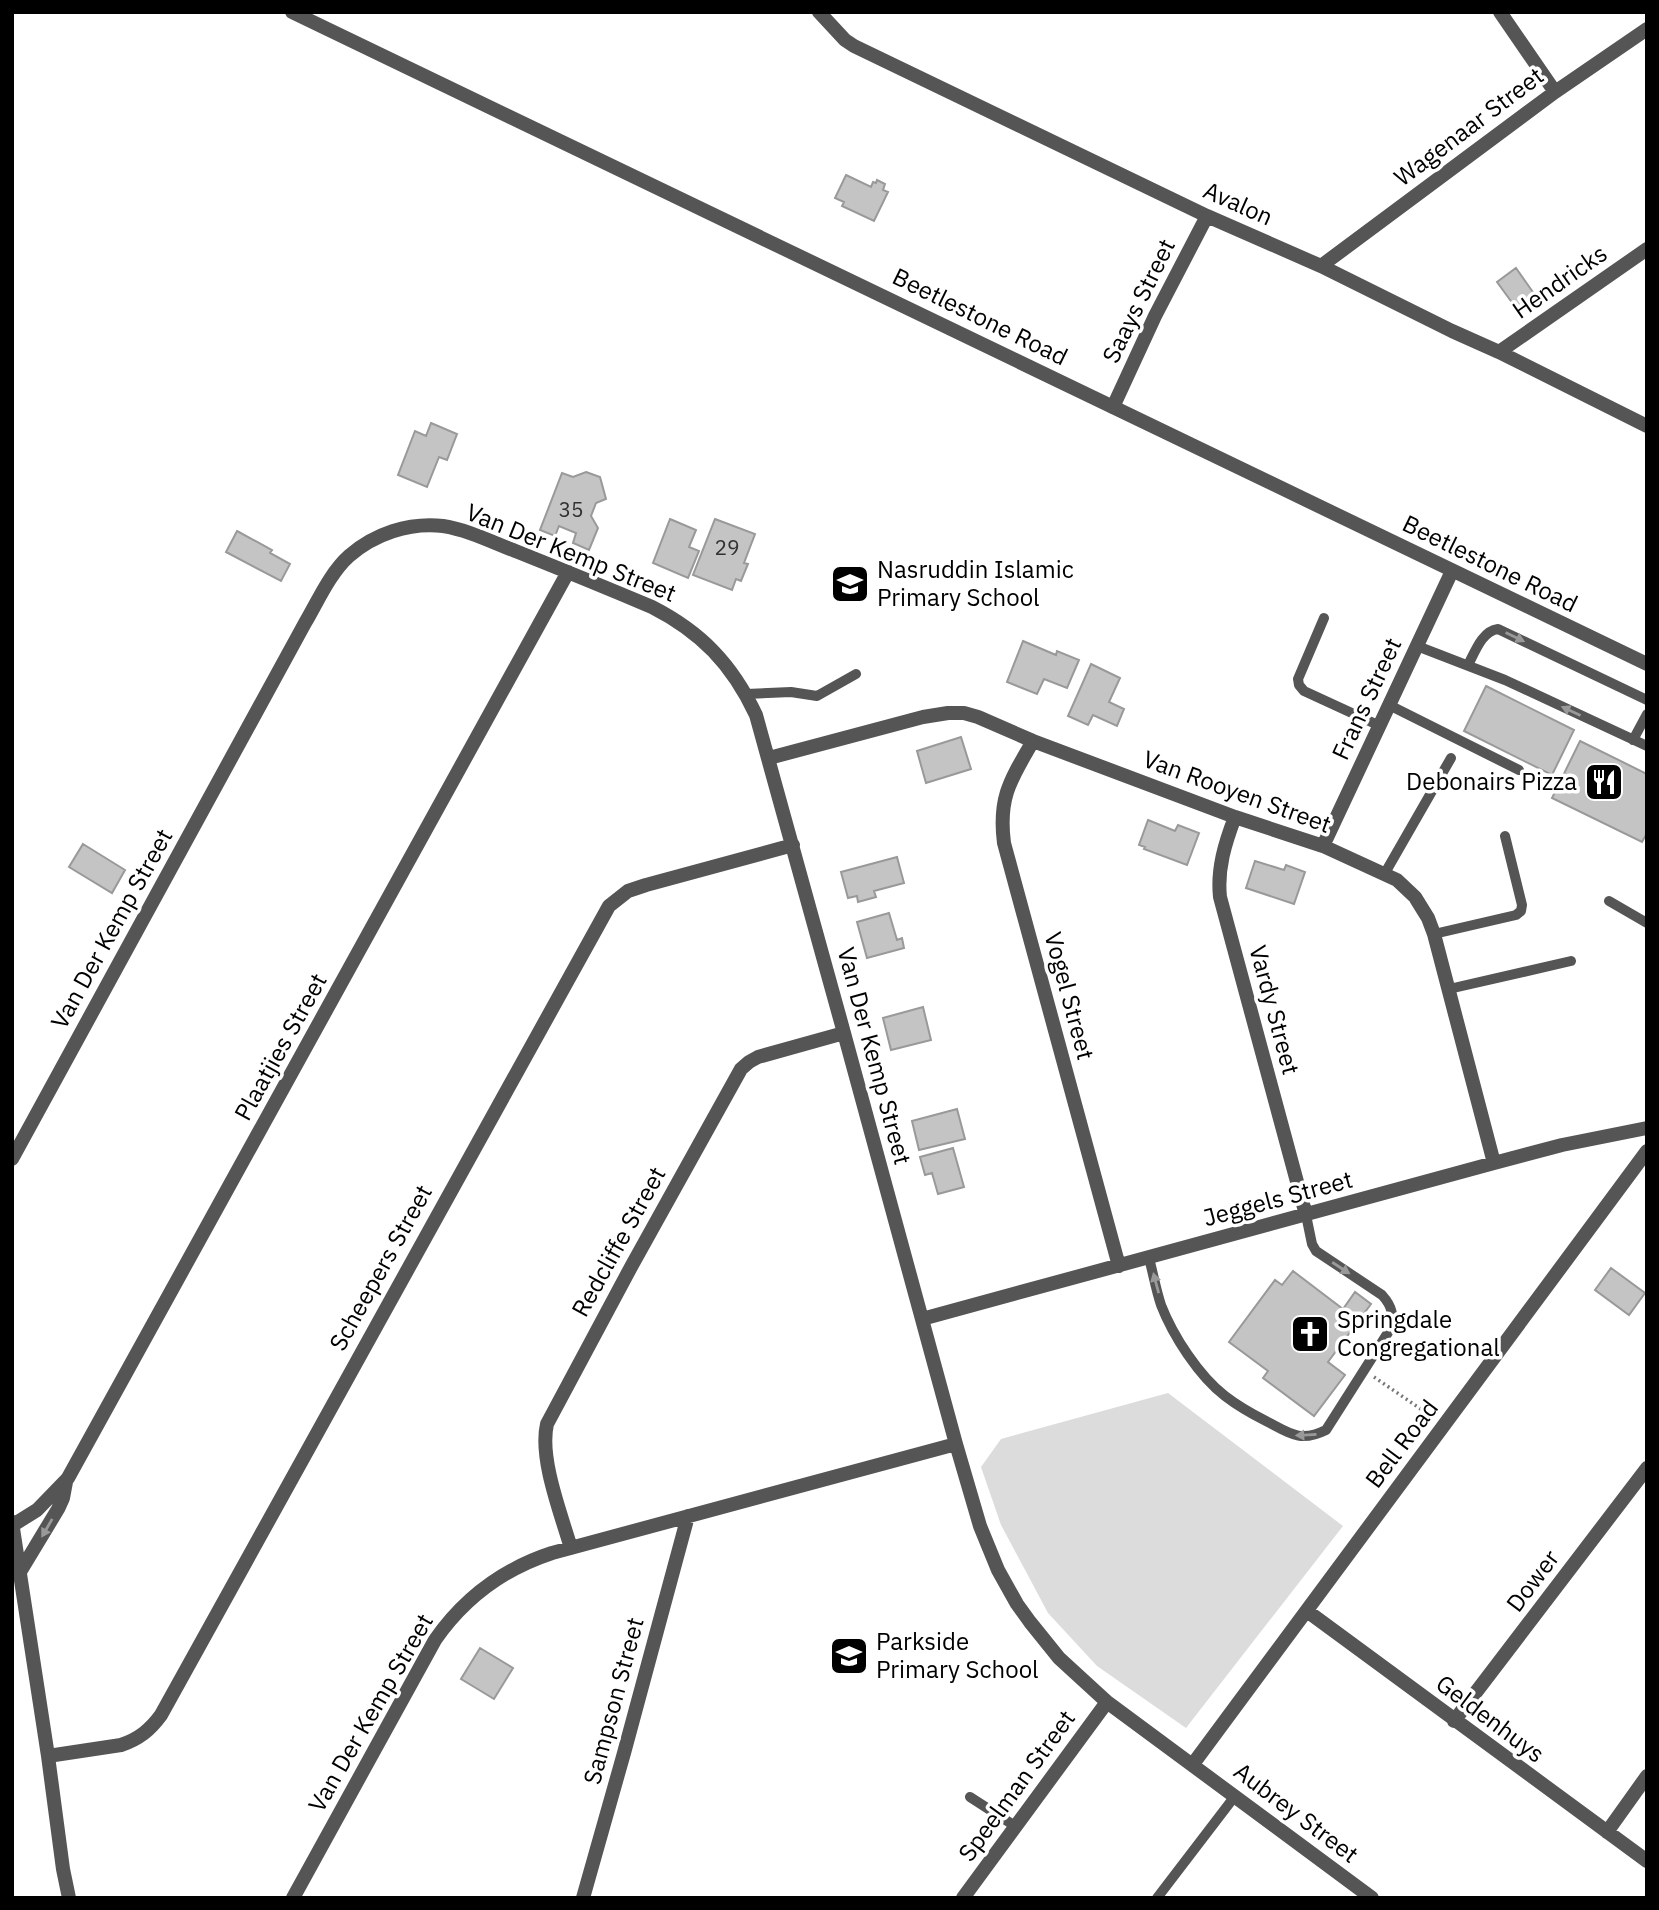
<svg xmlns="http://www.w3.org/2000/svg" width="1659" height="1910" viewBox="0 0 1659 1910" font-family="'IBM Plex Sans',sans-serif">
<style>
.green{fill:#dcdcdc}
.building{fill:#c4c4c4;stroke:#999;stroke-width:2}
.lines{fill:none;stroke-linecap:round;stroke-linejoin:round}
.path{stroke:#777;stroke-width:3.5;stroke-dasharray:2 3.5;stroke-linecap:butt}
.service{stroke:#555;stroke-width:10}
.minor{stroke:#555;stroke-width:14}
.tertiary{stroke:#555;stroke-width:14}
.oneway{fill:#999}
.labels{text-anchor:middle;stroke-width:7;stroke-linejoin:round;paint-order:stroke}
.number-label{font-size:21px;fill:#313131}
.street-label{font-size:24px;fill:#000;stroke:#fff}
.poi-label{font-size:24px;fill:#000;stroke:#fff;text-anchor:start}
</style>
<rect width="100%" height="100%" fill="#fff"/>
<path class="green" d="M1168,1393L1343,1526L1186,1728L1097,1666L1048,1613L1001,1525L981,1467L1001,1439Z"/>
<path class="building" d="M846,175L871,187L873,182L876,183L877,180L885,184L883,190L888,192L874,221L842,206L844,202L835,198Z
M1516,268L1535,295L1530,299L1533,304L1526,309L1522,304L1516,308L1497,282Z
M431,423L457,434L447,460L439,457L427,487L398,475L415,431L426,436Z
M586,472L600,477L606,499L596,503L591,516L598,528L589,550L573,543L576,533L559,526L555,536L540,530L562,473L573,477Z
M670,519L696,530L689,547L699,551L688,578L653,563Z
M715,519L755,534L744,563L748,564L741,581L736,579L732,590L693,575Z
M237,531L272,550L270,553L290,564L281,581L226,552Z
M1023,641L1056,655L1057,651L1079,660L1067,688L1044,679L1037,694L1007,682Z
M1091,664L1120,678L1109,702L1124,709L1117,726L1093,715L1088,725L1068,716Z
M1486,686L1574,730L1552,775L1464,731Z
M961,737L971,769L926,783L917,751Z
M1580,741L1647,774V833L1642,842L1552,798Z
M1148,820L1175,831L1178,825L1199,833L1187,865L1144,849L1145,847L1139,845Z
M83,844L125,870L112,893L69,867Z
M897,857L904,883L874,891L876,897L858,902L857,896L848,898L841,872Z
M1255,861L1284,870L1286,865L1305,872L1294,904L1246,888Z
M889,913L897,940L902,938L904,948L867,958L857,922Z
M923,1007L931,1040L891,1050L883,1018Z
M957,1109L965,1139L919,1150L912,1121Z
M953,1148L964,1187L938,1194L932,1173L925,1175L920,1157Z
M1611,1268L1645,1293L1629,1315L1595,1290Z
M1293,1271L1343,1309L1355,1292L1371,1304L1328,1362L1345,1375L1314,1416L1263,1378L1268,1371L1229,1342L1275,1280L1282,1285Z
M480,1648L513,1668L494,1699L461,1679Z"/>
<g class="lines">
<path class="path" d="M1374,1377L1431,1416"/>
<path class="service" d="M1324,618L1298,679L1299,685L1304,691L1380,726
M1417,646L1505,680L1647,746
M1468,665C1475,652 1482,631 1498,629L1647,700
M746,694L791,692L817,696L856,674
M1389,705L1519,770
M1633,740L1647,714
M1385,873L1451,758
M1609,901L1647,923
M1434,934L1516,915L1521,911L1522,905L1505,836
M1449,989L1571,961
M1149,1258C1153,1273 1156,1290 1161,1305C1173,1336 1199,1376 1225,1396C1238,1406 1252,1414 1266,1421C1289,1433 1300,1443 1326,1430L1389,1331C1395,1316 1392,1306 1382,1295L1316,1251L1312,1244L1306,1215
M970,1797L1015,1826
M1157,1898L1235,1796"/>
<path class="minor" d="M819,12L845,40L854,46L1207,216L1321,266L1452,331L1499,352L1647,426
M1500,12L1555,92
M1321,266L1555,92L1647,29
M1499,352L1647,249
M1113,407L1155,316L1207,216
M1033,741C1011,779 998,797 1004,843L1119,1266
M769,758L923,717L948,713H964L978,717L1033,741L1235,817L1323,846L1397,880L1415,897L1428,918L1434,934L1494,1163
M1235,817C1225,843 1217,869 1220,897L1306,1215
M1323,846L1452,571
M12,1159L305,623C318,601 330,573 349,556C374,534 409,522 443,526C469,530 494,543 518,552C563,570 607,588 652,607C701,632 732,664 756,715L844,1033L956,1444L980,1526L998,1570L1017,1604L1030,1622L1059,1658L1107,1702L1372,1898
M922,1319L1494,1163L1562,1145L1647,1128
M12,1522L48,1756L63,1869L69,1898
M13,1525L37,1510L68,1478L568,572
M571,1548C561,1514 539,1458 547,1424L631,1267L741,1069L749,1062L758,1057L844,1033
M20,1572L58,1509L63,1498L66,1482
M1307,1611L1647,1861
M1454,1721L1647,1468
M48,1756L121,1745C139,1739 150,1730 161,1715L609,906L628,891L646,885L793,845
M1193,1764L1647,1151
M1607,1832L1647,1776
M293,1898L435,1640C465,1597 503,1569 552,1553L956,1444
M583,1898L624,1753L688,1516
M963,1898L1107,1702"/>
<path class="tertiary" d="M292,12L1647,664"/>
</g>
<defs><path id="oneway-solid" d="M-6-.8H1V-3.2L6.5 0L1 3.2V.8H-6Z" transform="scale(1.75)"/></defs>
<g class="oneway">
<use href="#oneway-solid" transform="translate(1515 637) rotate(26)"/>
<use href="#oneway-solid" transform="translate(1571 711) rotate(-155)"/>
<use href="#oneway-solid" transform="translate(1341 1268) rotate(33)"/>
<use href="#oneway-solid" transform="translate(1156 1283) rotate(-105)"/>
<use href="#oneway-solid" transform="translate(1306 1435) rotate(177)"/>
<use href="#oneway-solid" transform="translate(47 1528) rotate(120)"/>
</g>
<defs>
<symbol id="school-square" viewBox="-11 -11 22 22"><rect x="-9" y="-9" width="18" height="18" rx="4" fill="#000" stroke="#fff"/><path d="M0-5L7-2L0 1L-7-2ZM-4 1L0 2.5L4 1V4Q0 6-4 4Z" fill="#fff"/></symbol>
<symbol id="restaurant-square" viewBox="-11 -11 22 22"><rect x="-9" y="-9" width="18" height="18" rx="4" fill="#000" stroke="#fff"/><path d="M-5-6h1v4h1v-4h1v4h1v-4h1v5L-1.5 .5V6h-2V.5L-5-1ZM5-6V6H3V1.5H1.5Q1.5-4 5-6Z" fill="#fff"/></symbol>
<symbol id="church-square" viewBox="-11 -11 22 22"><rect x="-9" y="-9" width="18" height="18" rx="4" fill="#000" stroke="#fff"/><path d="M-1.2-6h2.4v3.5h3.3v2.4h-3.3V6h-2.4V-.1h-3.3v-2.4h3.3Z" fill="#fff"/></symbol>
</defs>
<g fill-rule="evenodd">
<use href="#school-square" x="828" y="562" width="44" height="44"/>
<use href="#restaurant-square" x="1582" y="760" width="44" height="44"/>
<use href="#church-square" x="1288" y="1312" width="44" height="44"/>
<use href="#school-square" x="827" y="1634" width="44" height="44"/>
</g>
<g class="labels">
<g class="number-label">
<text x="571" y="517">35</text>
<text x="727" y="555">29</text>
</g>
<g class="street-label">
<text transform="translate(1469 127) rotate(-37)" y="8">Wagenaar Street</text>
<text transform="translate(1238 204) rotate(24)" y="8">Avalon</text>
<text transform="translate(1560 282) rotate(-35)" y="8">Hendricks</text>
<text transform="translate(1139 301) rotate(-64)" y="8">Saays Street</text>
<text transform="translate(980 317) rotate(26)" y="8">Beetlestone Road</text>
<text transform="translate(571 553) rotate(22)" y="8">Van Der Kemp Street</text>
<text transform="translate(1490 564) rotate(26)" y="8">Beetlestone Road</text>
<text transform="translate(1367 699) rotate(-65)" y="8">Frans Street</text>
<text transform="translate(1237 792) rotate(20)" y="8">Van Rooyen Street</text>
<text transform="translate(112 929) rotate(-61)" y="8">Van Der Kemp Street</text>
<text transform="translate(1069 996) rotate(75)" y="8">Vogel Street</text>
<text transform="translate(1274 1010) rotate(75)" y="8">Vardy Street</text>
<text transform="translate(281 1047) rotate(-61)" y="8">Plaatjies Street</text>
<text transform="translate(874 1056) rotate(75)" y="8">Van Der Kemp Street</text>
<text transform="translate(1278 1199) rotate(-15)" y="8">Jeggels Street</text>
<text transform="translate(619 1242) rotate(-61)" y="8">Redcliffe Street</text>
<text transform="translate(381 1268) rotate(-61)" y="8">Scheepers Street</text>
<text transform="translate(1402 1444) rotate(-53)" y="8">Bell Road</text>
<text transform="translate(1533 1581) rotate(-53)" y="8">Dower</text>
<text transform="translate(614 1701) rotate(-75)" y="8">Sampson Street</text>
<text transform="translate(371 1713) rotate(-60)" y="8">Van Der Kemp Street</text>
<text transform="translate(1490 1719) rotate(37)" y="8">Geldenhuys</text>
<text transform="translate(1017 1786) rotate(-54)" y="8">Speelman Street</text>
<text transform="translate(1296 1813) rotate(37)" y="8">Aubrey Street</text>
</g>
<g class="poi-label">
<text x="877" y="578">Nasruddin Islamic<tspan x="877" dy="28">Primary School</tspan></text>
<text x="1577" y="790" text-anchor="end">Debonairs Pizza</text>
<text x="1337" y="1328">Springdale<tspan x="1337" dy="28">Congregational</tspan></text>
<text x="876" y="1650">Parkside<tspan x="876" dy="28">Primary School</tspan></text>
</g>
</g>
<rect width="1659" height="1910" fill="none" stroke="#000000" stroke-width="28"/>
</svg>
